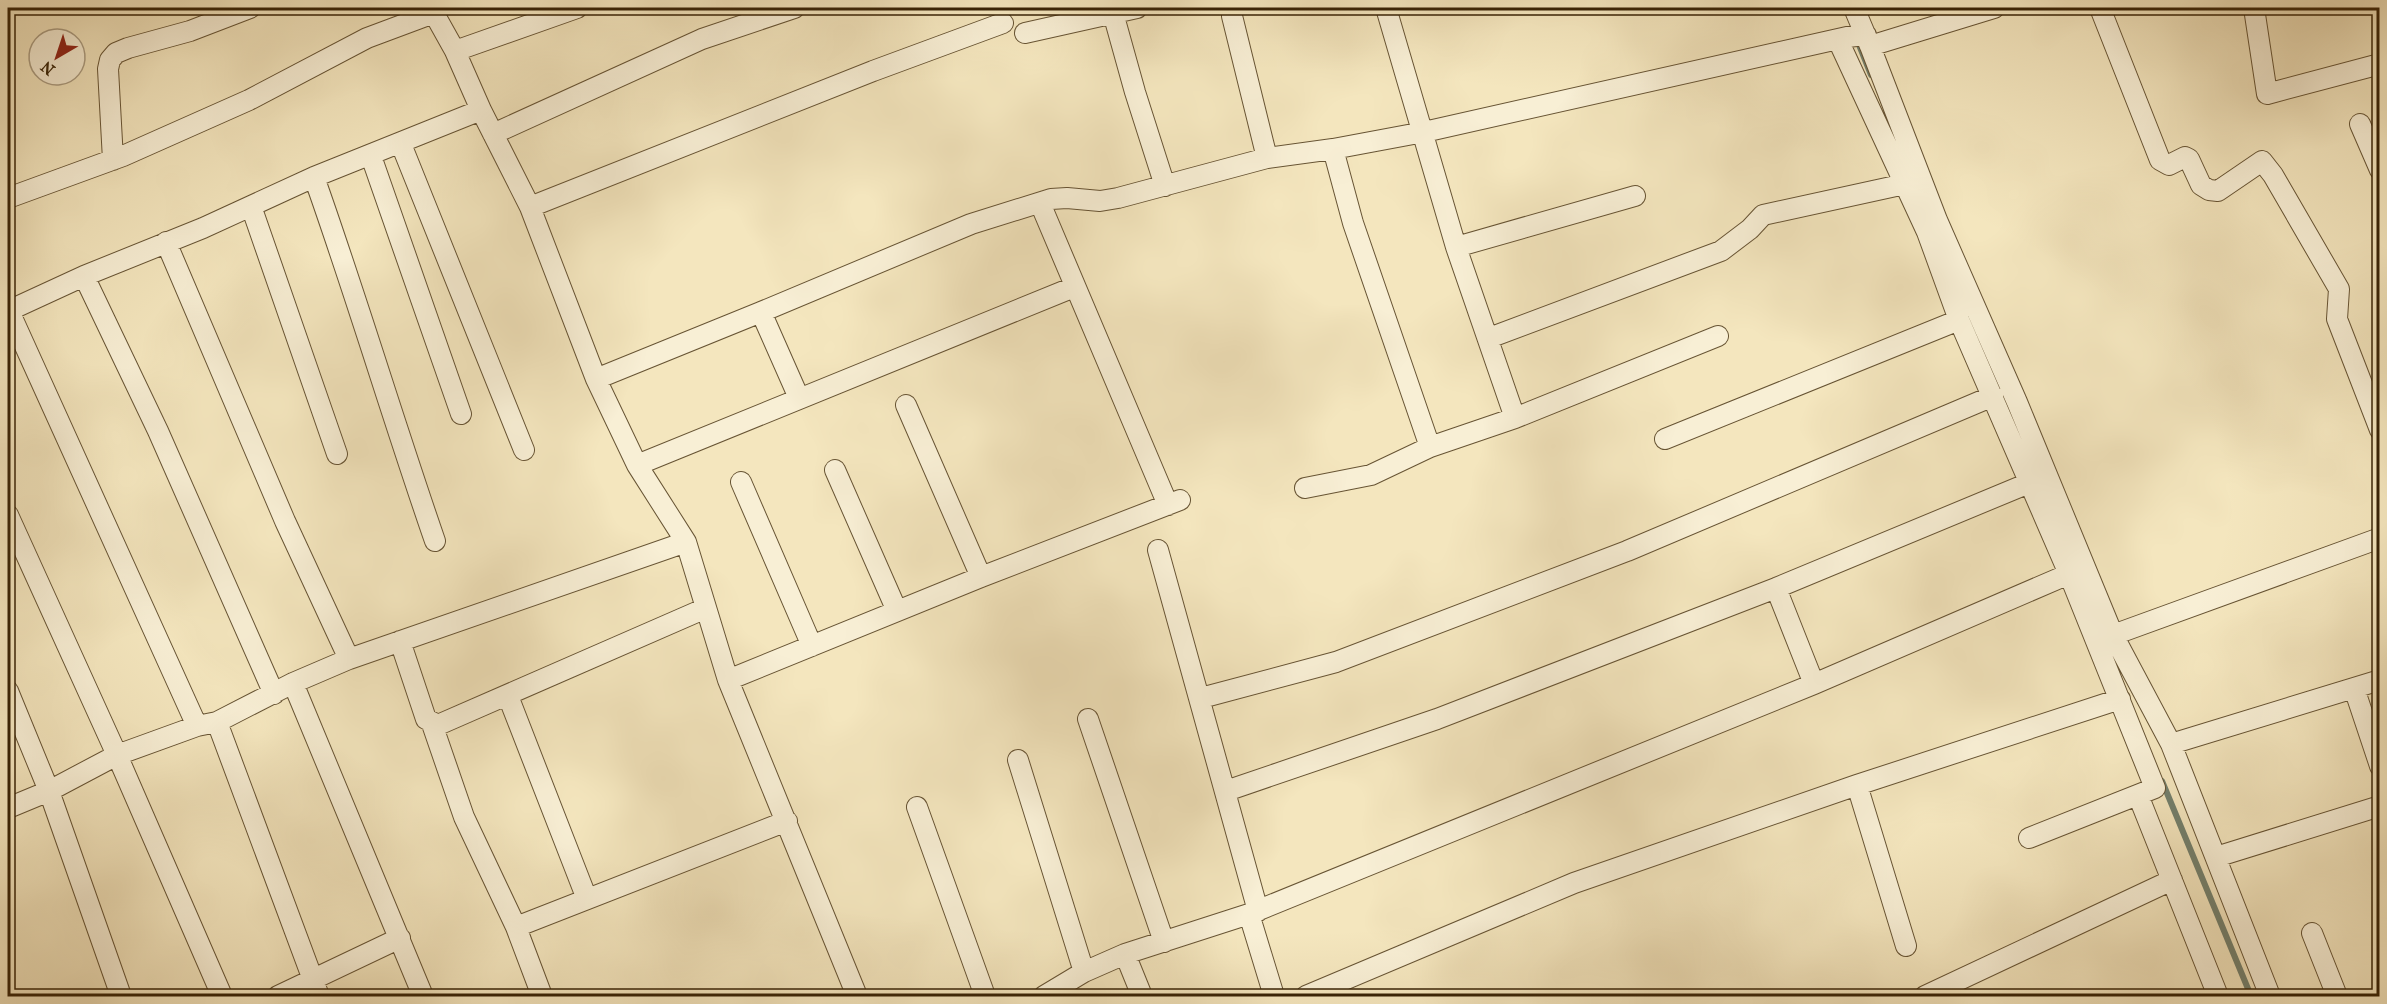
<svg xmlns="http://www.w3.org/2000/svg" width="2387" height="1004" viewBox="0 0 2387 1004" font-family="'IM FELL French Canon',serif">
<style>
.lines{fill:none;stroke-linecap:round;stroke-linejoin:round}
.stream{stroke:#74816e;stroke-width:6}
.minor-casing{stroke:#675434;stroke-width:22}
.minor{stroke:#f8efd5;stroke-width:20}
</style>
<rect width="100%" height="100%" fill="#f4e6be"/>
<filter id="stains"><feTurbulence type="fractalNoise" baseFrequency=".00333" numOctaves="4"/><feColorMatrix values="0 0 0 0 .2 0 0 0 0 .09 0 0 0 0 .02 0 0 0 .5 -.17"/></filter>
<radialGradient id="worn" r=".72"><stop offset=".6" stop-color="#630" stop-opacity="0"/><stop offset="1" stop-color="#630" stop-opacity=".3"/></radialGradient>
<g class="lines">
<path class="stream" d="M1857,40L1871,75
M1995,376L2023,444
M2162,781L2251,996"/>
<defs>
<path id="minor" d="M431,8L455,51L481,110L530,207L596,379L637,465L686,542L728,680
M1233,8L1232,16L1267,158
M1386,8L1456,247L1515,418L1718,336
M1854,8L1870,46L1994,8
M2100,8L2160,160L2169,165L2185,157L2189,159L2201,185L2209,190L2218,191L2262,161L2273,175L2339,289L2337,319L2380,430
M2254,8L2267,94L2380,64
M1113,13L1135,92L1165,186
M1025,33L1137,8
M1838,40L1927,232L1959,320L2069,574L2155,788L2029,838
M1870,46L1937,220L2017,402L2113,635L2171,744L2270,996
M455,51L577,8
M2360,124L2380,170
M493,134L702,39L794,8
M401,144L524,450
M1333,149L1353,223L1430,447L1515,418
M371,156L461,414
M113,160L108,69L110,60L116,53L128,48L190,31L250,8
M314,177C357,298 393,420 435,541
M8,198L123,156L249,100L367,38L434,13
M1040,203L1168,505
M251,206L337,454
M530,207L873,71L1003,23
M166,242L285,521L349,659
M1456,247L1635,196
M84,276L203,228L314,177L481,110
M8,311L84,276L158,431L274,694
M9,311L197,726
M761,312L971,224L1051,199L1067,198L1100,201L1118,198L1267,158L1333,149L1424,132L1847,37L1866,35
M1489,338L1721,251L1750,229L1763,215L1905,184
M596,379L761,312L799,398
M906,405L981,577
M1665,439L1959,320
M637,465L1074,287
M835,470L897,611
M741,482L812,646
M1305,488L1371,475L1430,447
M8,515L117,755L222,996
M1158,550L1258,911
M1776,588L1814,684
M2113,635L2380,538
M400,641L426,719L438,725L706,608
M293,683L423,996
M2354,688L2380,766
M8,691L49,791L121,996
M508,696L587,899
M1201,698L1336,662L1627,551L1993,396
M1088,719L1164,942
M217,722L319,996
M432,724L464,817L516,927L542,996
M2171,744L2380,680
M1018,760L1084,972
M1857,785L1906,946
M1226,791L1437,719L1776,588L2029,483
M2138,795L2218,996
M917,807L985,996
M8,808L49,791L117,755L197,726L217,722L293,683L349,659L686,542
M2216,857L2380,806
M1249,914L1274,996
M516,927L787,821
M2312,933L2337,996
M1125,954L1142,996
M278,996L400,938
M857,996L728,680L981,577L1180,500
M1044,996L1084,972L1125,954L1249,914L1814,684L2069,574
M1306,996L1574,883L1857,785L2120,699
M1925,996L2172,880"/>
</defs>
<use href="#minor" class="minor-casing"/>
<use href="#minor" class="minor"/>
</g>
<rect width="2387" height="1004" fill="none" stroke="#f4e6be" stroke-width="30"/>
<rect x="9" y="9" width="2369" height="986" fill="none" stroke="#382306" stroke-width="3"/>
<rect x="15" y="15" width="2357" height="974" fill="none" stroke="#382306" stroke-width="1.5"/>
<g transform="translate(57 57) rotate(219)"><circle r="28" fill="#f8efd5" stroke="#ab9d82" stroke-width="1.5"/>
<path d="M0-4.5L10 22L0 15L-10 22Z" fill="#8f2418"/>
<text y="-9" font-size="16" font-weight="bold" text-anchor="middle" fill="#382306">N</text>
</g>
<rect width="100%" height="100%" filter="url(#stains)"/>
<rect width="100%" height="100%" fill="url(#worn)"/>
</svg>
